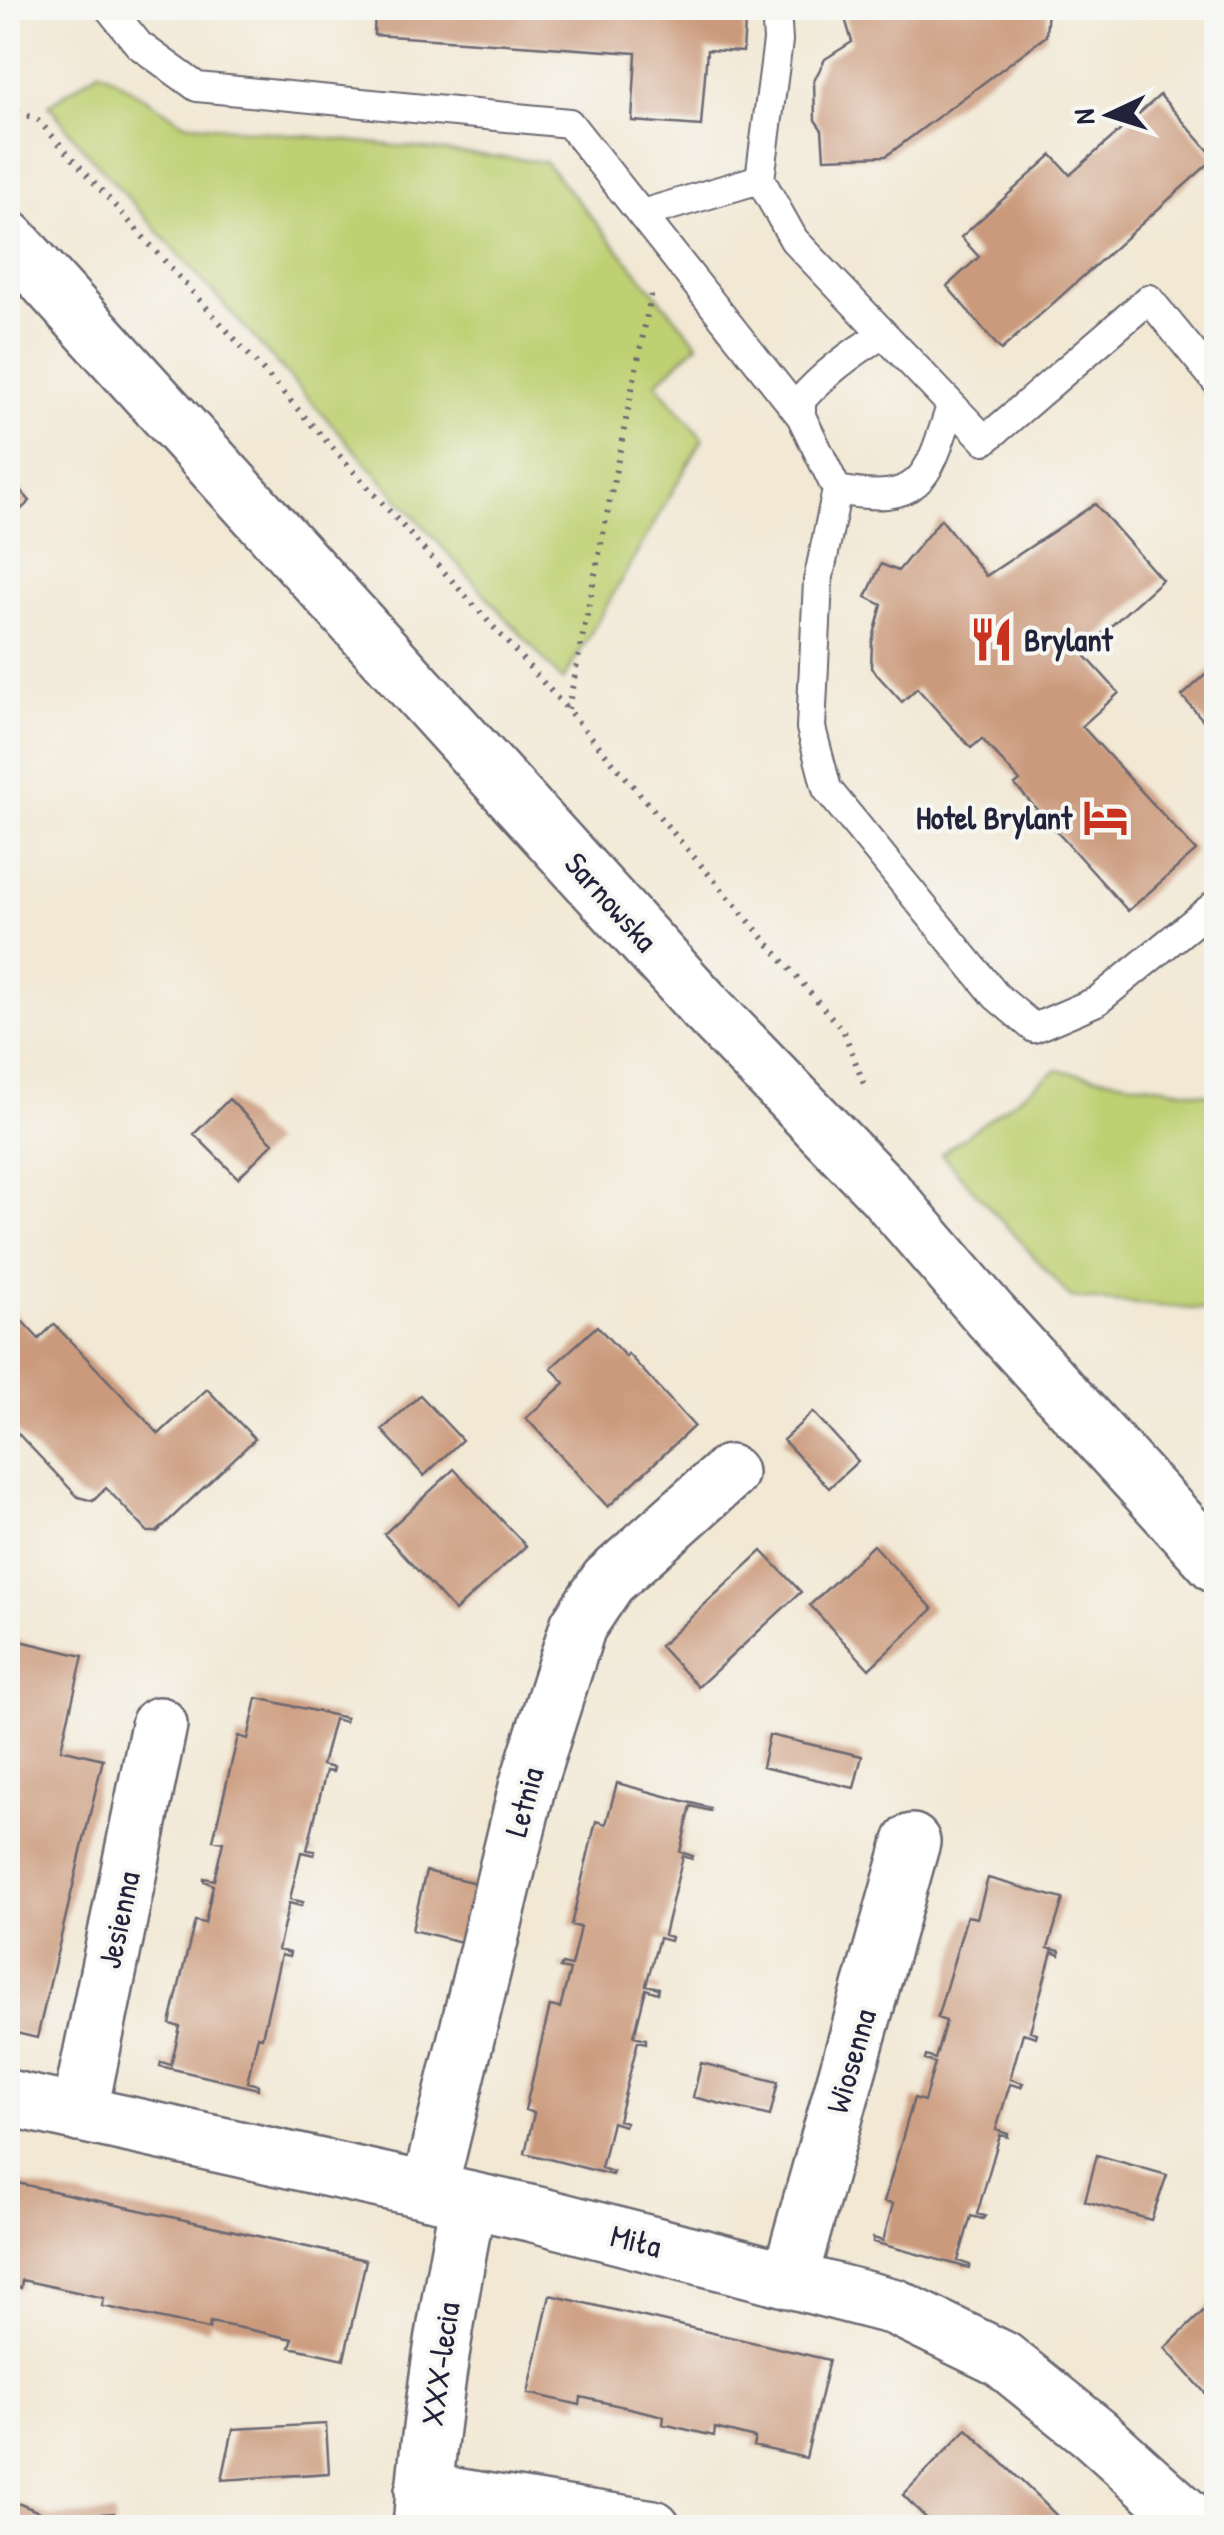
<svg xmlns="http://www.w3.org/2000/svg" width="1224" height="2535" viewBox="0 0 1224 2535" font-family="'Patrick Hand',sans-serif">
<style>
.green{fill:#bfd073;stroke:#707957;stroke-width:2.5}
.building{fill:#cb9a7b}
.lines{fill:none;stroke-linecap:round;stroke-linejoin:round}
.service-casing{stroke:#6b6771;stroke-width:32}
.minor-casing{stroke:#6b6771;stroke-width:60}
.tertiary-casing{stroke:#6b6771;stroke-width:60}
.path{stroke:#6b6771;stroke-width:6;stroke-dasharray:2.5 8;stroke-linecap:butt}
.service{stroke:#fff;stroke-width:28}
.minor{stroke:#fff;stroke-width:55}
.tertiary{stroke:#fff;stroke-width:55}
.labels{text-anchor:middle;stroke-width:8;stroke-linejoin:round;paint-order:stroke}
.poi-label{font-size:32px;font-weight:bold;fill:#22223b;stroke:#f6f6f2;text-anchor:start}
.street-label{font-size:32px;fill:#22223b;stroke:#f6f6f2}
</style>
<rect width="100%" height="100%" fill="#f6f6f2"/>
<filter id="ink" filterUnits="userSpaceOnUse"><feTurbulence type="fractalNoise" baseFrequency=".01" numOctaves="2"/><feDisplacementMap in="SourceGraphic" scale="20" xChannelSelector="R" yChannelSelector="G"/><feConvolveMatrix kernelMatrix="1 2 1 2 8 2 1 2 1" color-interpolation-filters="sRGB"/></filter>
<filter id="wash" filterUnits="userSpaceOnUse"><feTurbulence type="fractalNoise" baseFrequency=".0048" numOctaves="4" result="noise"/><feDisplacementMap in="SourceGraphic" scale="40" xChannelSelector="R" yChannelSelector="G"/><feGaussianBlur stdDeviation="2.25" result="paint"/><feColorMatrix in="noise" values="0 0 0 0 0 0 0 0 0 0 0 0 0 0 0 0 0 1.4 0 .05"/><feComposite in="paint" operator="in"/></filter>
<g filter="url(#wash)">
<rect width="100%" height="100%" fill="#f2e8d4"/>
<path class="green" d="M100,70L185,123L545,162L698,344L656,383L703,439L563,681L81,146L49,105Z
M1056,1070L1216,1095V1311L1071,1298L941,1154Z"/>
<g id="blocks">
<path class="building" d="M375,8H746L743,52L707,50L701,126L632,121L636,53L374,35Z
M842,8H1048L1046,36L886,156L824,158L822,130L815,120L814,81L825,59L852,42Z
M1160,95L1215,158L1001,350L947,286L979,257L961,237L1052,155L1070,175Z
M8,477L30,501L8,522Z
M1095,504L1162,580L1082,652L1119,693L1082,726L1196,851L1128,911L1015,785L1020,781L982,739L971,748L917,688L902,702L871,668L872,642L882,605L866,597L881,564L898,571L941,519L986,576Z
M1216,665V722L1210,728L1182,696Z
M229,1099L273,1143L238,1178L194,1134Z
M8,1306L39,1339L54,1324L159,1434L207,1389L255,1439L157,1532H148L106,1488L93,1501L78,1497L8,1423Z
M597,1326L626,1357L628,1354L694,1426L608,1507L526,1418L565,1383L551,1368Z
M420,1395L462,1440L424,1476L382,1430Z
M813,1412L858,1461L829,1488L783,1440Z
M454,1469L526,1546L455,1611L384,1534Z
M873,1545L933,1609L869,1669L810,1605Z
M762,1551L801,1592L698,1687L660,1646Z
M8,1638L83,1656L61,1749L103,1759L37,2038L8,2031V1769L14,1738L8,1736Z
M257,1698L346,1718L345,1722L334,1719L322,1765L334,1768L333,1772L326,1771L307,1850L315,1851L314,1855L301,1852L290,1899L303,1902L301,1906L289,1903L278,1950L290,1953L289,1957L281,1955L262,2037L258,2036L247,2082L258,2085V2089L160,2066L161,2062L171,2065L180,2027L170,2024L182,1973L195,1921L205,1923L213,1885L204,1881V1878L214,1880L223,1842L213,1840L238,1736L248,1739Z
M769,1735L862,1756L854,1788L762,1767Z
M617,1783L710,1808V1811L691,1806L680,1852L693,1856L692,1859L683,1856L664,1935L671,1937L670,1941L659,1938L646,1985L659,1988L658,1993L646,1989L634,2036L646,2039V2043L638,2041L618,2120L626,2122L624,2126L612,2122L601,2168L613,2172L612,2175L525,2153L534,2113L525,2110L550,2006L560,2008L570,1970L560,1968L562,1964L571,1966L580,1927L571,1925L596,1821L606,1824Z
M426,1871L480,1884L466,1943L412,1930Z
M988,1878L1063,1899L1048,1948L1060,1951V1955L1052,1952L1030,2031L1037,2033L1036,2037L1023,2033L1010,2079L1023,2083L1021,2087L1010,2084L996,2130L1008,2134V2137L1000,2135L977,2214L985,2216L983,2219L971,2216L958,2261L970,2265L969,2268L873,2242V2238L883,2241L893,2204L884,2202L914,2098L924,2101L935,2063L925,2060L926,2056L935,2059L946,2021L937,2018L967,1916L977,1918Z
M701,2063L778,2082L770,2116L693,2097Z
M1097,2155L1167,2175L1151,2220L1085,2201Z
M8,2181L366,2260L344,2359L290,2347L293,2339L251,2330L210,2322L209,2329L102,2306L104,2298L22,2280L21,2288L8,2285Z
M550,2295L829,2360L806,2458L753,2446L755,2438L715,2428L714,2436L663,2424L664,2416L581,2397L580,2405L528,2393Z
M1216,2299V2405L1165,2348Z
M326,2424L329,2473L222,2480L233,2429Z
M967,2429L1037,2496L1069,2528H936L903,2495Z
M8,2499L51,2517L114,2513L115,2528H8Z"/>
</g>
</g>
<g filter="url(#ink)">
<use href="#blocks" fill-opacity="0" stroke="#6b6771" stroke-width="2.5"/>
<g class="lines">
<defs>
<path id="service" d="M109,8L139,45L197,87L569,123L801,416L837,490L818,581L811,728L827,789L996,996L1034,1028L1097,1001L1216,904
M776,8L778,41L760,179L794,240L985,440L1149,299L1216,381
M642,214L760,179
M801,416V400C825,373 851,353 882,335
M837,490C922,506 928,479 951,406"/>
<path id="minor" d="M8,2098L534,2214L895,2307L1002,2359L1095,2434L1199,2528
M79,2114L159,1725
M429,2191L528,1783L578,1626L608,1581L729,1473
M789,2280L912,1842
M423,2491L653,2528
M421,2528C429,2418 447,2309 468,2201"/>
<path id="tertiary" d="M8,238L707,1009L885,1193L990,1315L1216,1564"/>
</defs>
<use href="#service" class="service-casing"/>
<use href="#minor" class="minor-casing"/>
<use href="#tertiary" class="tertiary-casing"/>
<path class="path" d="M8,108L38,120L568,710L844,1032L865,1087
M568,709L651,295"/>
<use href="#service" class="service"/>
<use href="#minor" class="minor"/>
<use href="#tertiary" class="tertiary"/>
</g>
</g>
<defs>
<symbol id="restaurant-bare" viewBox="-9 -9 18 18"><path d="M-5-6h1v4h1v-4h1v4h1v-4h1v5L-1.5 .5V6h-2V.5L-5-1ZM5-6V6H3V1.5H1.5Q1.5-4 5-6Z" fill="#c8321e" stroke="#f6f6f2" stroke-width="2.5" paint-order="stroke"/></symbol>
<symbol id="hotel-bare" viewBox="-9 -9 18 18"><path d="M-6-4.5h1.5V1H6V5H4.5V3h-9V5H-6ZM-4 0a1.8 1.8 0 1 1 3.6 0ZM.5 0V-2.5h3Q6-2.5 6 0Z" fill="#c8321e" stroke="#f6f6f2" stroke-width="2.5" paint-order="stroke"/></symbol>
</defs>
<g fill-rule="evenodd">
<use href="#restaurant-bare" x="960" y="608" width="63" height="63"/>
<use href="#hotel-bare" x="1074" y="786" width="63" height="63"/>
</g>
<g class="labels">
<g class="poi-label">
<text x="1024" y="651">Brylant</text>
<text x="1072" y="829" text-anchor="end">Hotel Brylant</text>
</g>
<g class="street-label">
<text transform="translate(611 902) rotate(48)" y="11">Sarnowska</text>
<text transform="translate(524 1802) rotate(-75)" y="11">Letnia</text>
<text transform="translate(119 1920) rotate(-78)" y="11">Jesienna</text>
<text transform="translate(851 2061) rotate(-74)" y="11">Wiosenna</text>
<text transform="translate(636 2241) rotate(14)" y="11">Miła</text>
<text transform="translate(440 2364) rotate(-82)" y="11">XXX-lecia</text>
</g>
</g>
<rect width="1224" height="2535" fill="none" stroke="#f6f6f2" stroke-width="40"/>
<g transform="translate(1109 115) rotate(266)" stroke="#f6f6f2" stroke-width="8" paint-order="stroke">
<path d="M0-8L18 38L0 25L-18 38Z" fill="#22223b"/>
<text y="-15" font-size="28" font-weight="bold" text-anchor="middle" fill="#22223b">N</text>
</g>
</svg>
